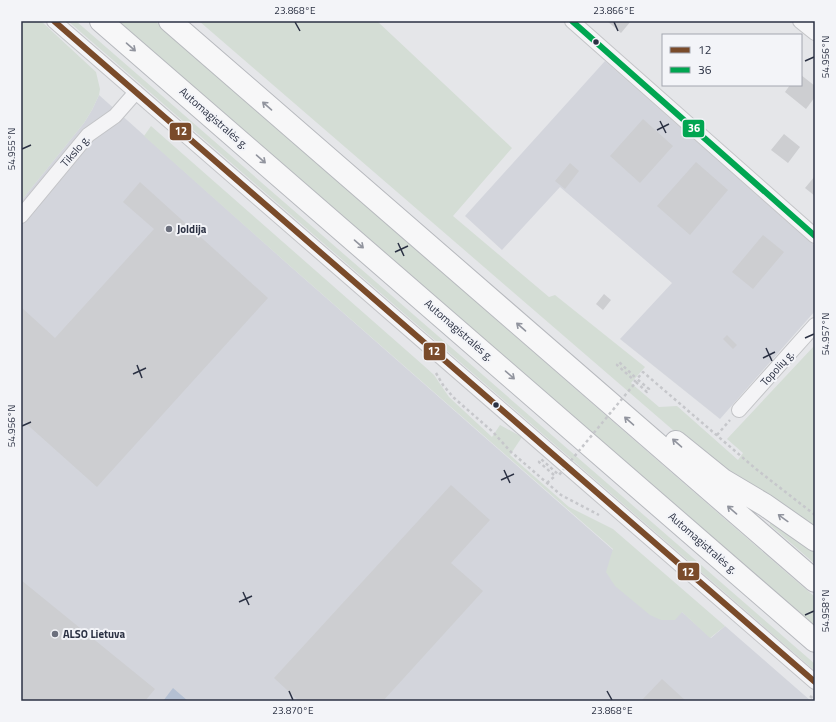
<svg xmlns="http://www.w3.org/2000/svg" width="836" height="722" viewBox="0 0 836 722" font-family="'Titillium Web',sans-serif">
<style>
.built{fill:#d3d5dc}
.green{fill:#d4ddd5}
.water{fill:#b4c0d3}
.building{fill:#cdced1}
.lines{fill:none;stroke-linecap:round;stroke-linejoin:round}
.minor-casing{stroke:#c3c4c7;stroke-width:16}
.motorway-casing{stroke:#b7b9be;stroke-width:24}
.path{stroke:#c6c7cb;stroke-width:2.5;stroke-dasharray:3 3;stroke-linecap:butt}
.minor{stroke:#f4f4f6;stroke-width:14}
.motorway{stroke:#f7f7f8;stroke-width:22}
.path-bridge{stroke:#c6c7cb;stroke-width:2.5;stroke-dasharray:3 3;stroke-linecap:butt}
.bus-1-casing{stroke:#f3f4f8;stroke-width:9}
.bus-2-casing{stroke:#f3f4f8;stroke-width:9}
.bus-1{stroke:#7a4b2a;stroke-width:6}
.bus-2{stroke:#00a651;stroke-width:6}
.oneway{stroke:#91949e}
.ticks{fill:none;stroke:#2b3143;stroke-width:1.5}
.bus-dot{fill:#2b3143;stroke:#f3f4f8;stroke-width:1.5}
.poi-dot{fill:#6c707d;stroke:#f3f4f8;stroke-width:1.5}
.labels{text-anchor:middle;stroke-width:4;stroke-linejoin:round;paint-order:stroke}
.street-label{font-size:11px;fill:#2b3143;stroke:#f3f4f8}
.poi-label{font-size:11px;font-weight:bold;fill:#2b3143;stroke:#f3f4f8;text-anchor:start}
.line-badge{stroke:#f3f4f8;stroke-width:1.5}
.badge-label{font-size:11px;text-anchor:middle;font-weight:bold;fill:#fff}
.neatline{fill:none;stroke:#2b3143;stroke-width:1.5}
.ticks-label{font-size:10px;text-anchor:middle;fill:#2b3143}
</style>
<rect width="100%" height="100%" fill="#e5e6e9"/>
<path class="built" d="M605,61L815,246V311L720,419L620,339L672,283L560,187L502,250L465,216Z
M99,95L290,266L613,550L711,638L725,626L811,701H21V201L84,123L92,110Z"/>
<path class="green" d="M21,21H41L96,72L100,89L99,95L92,110L84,123L21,201Z
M68,21H76L815,664V671Z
M117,21H155C375,213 594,406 815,597V628Z
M199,21H377L512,148L453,216L549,297L555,295L645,367L631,383L659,407L677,406L738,460L743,453L727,439L815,345V532L681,437Z
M151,126L423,365L434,375L449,397L492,437L500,425L522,437L510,455L569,507L613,529L725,626L710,638L682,612L675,620H661L650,615L615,586L606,572L613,549L290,266L144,136Z
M770,522L781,525L815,553V564L770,525Z"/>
<path class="water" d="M173,688L188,701H163Z"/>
<path class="building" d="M607,21H631L621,33Z
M801,75L815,86V97L806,109L785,92L790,85H801Z
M643,119L673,146L640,183L610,156Z
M784,134L800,147L788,163L771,150Z
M696,162L728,190L690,235L657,206Z
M570,163L579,171L565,189L555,181Z
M815,176V196L805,188Z
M140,182L268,298L97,487L21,419V307L55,338L154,229L123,202Z
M763,235L784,252L753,289L732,272Z
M604,294L611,300L603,310L596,304Z
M727,335L737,345L733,349L723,339Z
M451,485L490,520L451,563L483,591L383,701H299L274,678Z
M21,580L155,689L145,701H21Z
M662,679L686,701H641Z"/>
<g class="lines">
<defs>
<path id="minor" d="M54,21L815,682
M572,21L815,236
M800,21L815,33
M21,216L88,135L115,116L136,92
M739,410L815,325"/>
<path id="motorway" d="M101,21L815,641
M170,21L815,581
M676,442L723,480L765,505L815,540"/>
</defs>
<use href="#minor" class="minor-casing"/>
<use href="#motorway" class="motorway-casing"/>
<path class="path" d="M436,373L443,385L453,397L493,432L510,451L561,495L599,515
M636,382L647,392L649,389L637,379L643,372L756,469L815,515
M717,435L730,420
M547,483L555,476
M810,696L815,700"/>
<use href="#minor" class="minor"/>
<use href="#motorway" class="motorway"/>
<path class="path-bridge" d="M554,475L539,462L541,459L559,475L636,382L617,365L619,362L637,379"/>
<defs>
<path id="bus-1" d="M54,21L815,682"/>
<path id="bus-2" d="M572,21L815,236"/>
</defs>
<use href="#bus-1" class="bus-1-casing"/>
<use href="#bus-2" class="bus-2-casing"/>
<use href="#bus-1" class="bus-1"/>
<use href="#bus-2" class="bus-2"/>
</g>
<defs><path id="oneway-shaft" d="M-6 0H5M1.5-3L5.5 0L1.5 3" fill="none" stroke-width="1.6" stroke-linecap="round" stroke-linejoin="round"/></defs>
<g class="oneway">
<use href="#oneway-shaft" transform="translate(131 47) rotate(41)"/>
<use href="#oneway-shaft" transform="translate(267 106) rotate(-139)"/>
<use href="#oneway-shaft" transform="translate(261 159) rotate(41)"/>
<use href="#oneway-shaft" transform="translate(359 244) rotate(41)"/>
<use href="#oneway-shaft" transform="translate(521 327) rotate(-139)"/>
<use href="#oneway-shaft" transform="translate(510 375) rotate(41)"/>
<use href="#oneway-shaft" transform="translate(629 421) rotate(-139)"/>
<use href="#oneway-shaft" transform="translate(677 443) rotate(-139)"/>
<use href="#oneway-shaft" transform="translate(732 510) rotate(-139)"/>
<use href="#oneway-shaft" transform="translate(783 518) rotate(-144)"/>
</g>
<path class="ticks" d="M295,22L300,31M614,22L618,31M805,61L814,57M660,121L666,133M657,130L669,124M22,149L31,145M398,243L404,256M395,252L408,246M805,338L814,334M766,348L772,361M763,358L775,352M137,365L142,378M133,374L146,368M22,426L31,422M504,470L510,483M501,480L514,474M243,592L249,605M239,602L252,596M805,615L814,611M289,691L293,700M607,691L612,700"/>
<g class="bus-dot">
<circle cx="596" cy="42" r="3.5"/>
<circle cx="496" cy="405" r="3.5"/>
</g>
<g class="poi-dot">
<circle cx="169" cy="229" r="4"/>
<circle cx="55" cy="634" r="4"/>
</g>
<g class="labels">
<g class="street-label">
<text transform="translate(214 118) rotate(41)" y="4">Automagistralės g.</text>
<text transform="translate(75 151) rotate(-49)" y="4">Tikslo g.</text>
<text transform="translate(459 330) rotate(41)" y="4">Automagistralės g.</text>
<text transform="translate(777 368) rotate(-48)" y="4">Topolių g.</text>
<text transform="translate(703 543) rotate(41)" y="4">Automagistralės g.</text>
</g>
<g class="poi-label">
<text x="177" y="233">Joldija</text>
<text x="63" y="638">ALSO Lietuva</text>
</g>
</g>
<g class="line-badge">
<rect x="682" y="119" width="23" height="19" rx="4" fill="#00a651"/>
<rect x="169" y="122" width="23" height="19" rx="4" fill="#7a4b2a"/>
<rect x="423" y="342" width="23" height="19" rx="4" fill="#7a4b2a"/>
<rect x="677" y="562" width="23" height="19" rx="4" fill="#7a4b2a"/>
</g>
<g class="badge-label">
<text x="694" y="132">36</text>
<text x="181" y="135">12</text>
<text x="434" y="355">12</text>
<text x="688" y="576">12</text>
</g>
<rect width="836" height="722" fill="none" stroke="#f3f4f8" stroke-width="44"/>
<rect x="662" y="34" width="140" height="52" fill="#f3f4f8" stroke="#a3a6b0"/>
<rect x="670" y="47" width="20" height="6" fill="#7a4b2a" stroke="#a3a6b0"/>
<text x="698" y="54" font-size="12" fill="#2b3143">12</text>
<rect x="670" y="67" width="20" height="6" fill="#00a651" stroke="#a3a6b0"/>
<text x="698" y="74" font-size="12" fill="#2b3143">36</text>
<rect x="22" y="22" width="792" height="678" class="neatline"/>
<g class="ticks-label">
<text x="295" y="14">23.868°E</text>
<text x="614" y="14">23.866°E</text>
<text transform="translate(825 57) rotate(-90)" y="4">54.956°N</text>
<text transform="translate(11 149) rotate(-90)" y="4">54.955°N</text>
<text transform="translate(825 334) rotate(-90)" y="4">54.957°N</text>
<text transform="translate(11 426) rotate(-90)" y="4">54.956°N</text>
<text transform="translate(825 611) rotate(-90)" y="4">54.958°N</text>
<text x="293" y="714">23.870°E</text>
<text x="612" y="714">23.868°E</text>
</g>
</svg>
